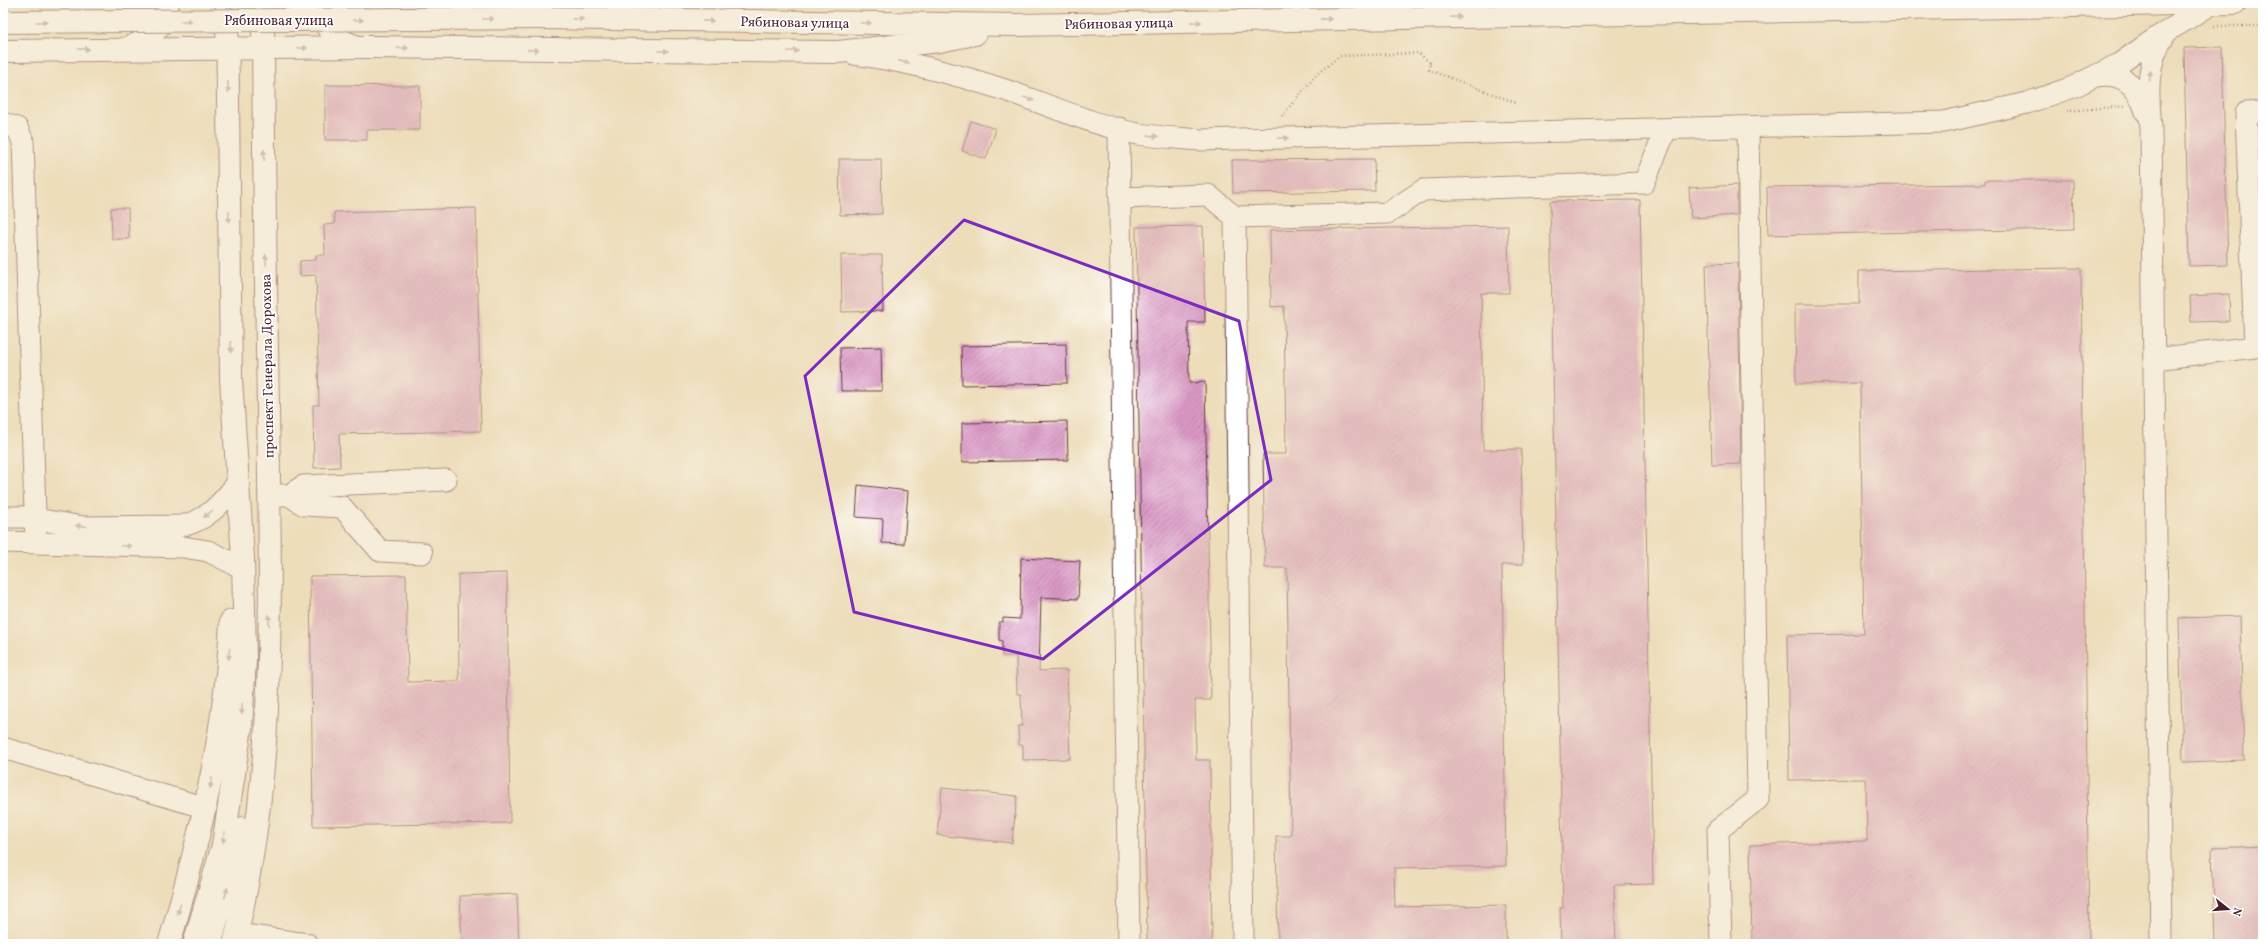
<svg xmlns="http://www.w3.org/2000/svg" width="2266" height="947" viewBox="0 0 2266 947" font-family="Vollkorn,serif">
<style>
.building{fill:url(#building-hatch)}
.lines{fill:none;stroke-linecap:round;stroke-linejoin:round}
.minor-casing{stroke:#623c40;stroke-width:23}
.major-casing{stroke:#623c40;stroke-width:24}
.path{stroke:#623c40;stroke-width:2.5;stroke-dasharray:1 3;stroke-linecap:butt}
.minor{stroke:#fff;stroke-width:21}
.major{stroke:#fff;stroke-width:22}
.major-bridge-casing{stroke:#623c40;stroke-width:24;stroke-linecap:butt}
.major-bridge{stroke:#fff;stroke-width:22}
.oneway{fill:#ae9aa0}
.marked{fill:none;stroke:#7b2cbf;stroke-width:3;stroke-linejoin:round}
.labels{text-anchor:middle;stroke-width:3.5;stroke-linejoin:round;paint-order:stroke}
.street-label{font-size:14px;fill:#4a1f2b;stroke:#fff}
</style>
<defs>
<pattern id="building-hatch" width="6" height="6" patternUnits="userSpaceOnUse"><rect width="6" height="6" fill="#da99c4"/><path d="M-1 1l2-2M0 6l6-6M5 7l2-2" fill="none" stroke="#b37c9f"/></pattern>
</defs>
<rect width="100%" height="100%" fill="#fff"/>
<filter id="ink" filterUnits="userSpaceOnUse"><feTurbulence type="fractalNoise" baseFrequency=".025" numOctaves="2"/><feDisplacementMap in="SourceGraphic" scale="8" xChannelSelector="R" yChannelSelector="G"/><feConvolveMatrix kernelMatrix="1 2 1 2 8 2 1 2 1" color-interpolation-filters="sRGB"/></filter>
<filter id="wash" filterUnits="userSpaceOnUse"><feTurbulence type="fractalNoise" baseFrequency=".012" numOctaves="4" result="noise"/><feDisplacementMap in="SourceGraphic" scale="16" xChannelSelector="R" yChannelSelector="G"/><feGaussianBlur stdDeviation="0.9" result="paint"/><feColorMatrix in="noise" values="0 0 0 0 0 0 0 0 0 0 0 0 0 0 0 0 0 1.4 0 .05"/><feComposite in="paint" operator="in"/></filter>
<g filter="url(#wash)">
<rect width="100%" height="100%" fill="#edddba"/>
<g id="blocks">
<path class="building" d="M2222,47L2228,265L2189,266L2184,48Z
M325,85L420,86V130H367V140H325Z
M971,121L996,129L986,159L962,151Z
M839,159H881L882,214L840,215Z
M1374,159L1375,191L1233,193L1232,160Z
M1985,180H2073L2074,229L1768,235L1767,187L1985,184Z
M1737,185V215L1691,218L1689,188Z
M1640,200L1653,884L1614,885L1616,944H1561L1560,908H1563L1550,201Z
M111,208H128L129,239H112Z
M476,208L481,431L339,434L340,467L314,468L313,405H319L316,275L300,276V261L316,260V255H325L324,225L335,224L334,212Z
M1203,226L1205,322H1188L1189,383L1205,382L1211,700H1195L1196,760H1210L1212,944H1147L1136,227Z
M1508,226L1509,293H1481L1483,450L1521,449L1523,564L1502,565L1506,866L1394,868L1395,907L1506,905V944H1278L1276,836H1291L1287,568H1265L1263,454H1286L1284,306L1271,307L1270,230Z
M841,255H882L883,311L842,312Z
M1738,263L1741,464L1712,465L1706,264Z
M2081,268L2089,944H1752L1750,845L1867,841L1866,779L1789,780L1787,635L1864,634L1860,383L1796,384L1795,304H1859V271Z
M2229,294L2230,321L2191,322L2190,296Z
M1066,344L1067,383L962,385L961,346Z
M881,347L882,391H841L840,348Z
M1067,421L1068,460L962,462V423Z
M858,485L908,491L904,544L882,543L883,519L856,517Z
M1021,558L1080,561L1078,599L1041,597L1039,671L1067,670L1070,759L1023,760V745H1019L1018,726H1022L1021,694H1017L1016,656H1002V641L999,640V622H1003V618L1020,619Z
M507,573L510,823L313,826L310,576L406,575L408,682L459,681L458,574Z
M2240,616L2244,760L2183,762L2179,618Z
M942,788L1017,796L1012,843L937,835Z
M2263,846V944H2215L2212,848Z
M517,894L519,944H462L460,896Z"/>
</g>
</g>
<g filter="url(#ink)">
<use href="#blocks" fill-opacity="0" stroke="#623c40" stroke-width="1"/>
<g class="lines">
<defs>
<path id="minor" d="M316,3C322,28 336,41 361,47
M122,49C144,43 167,29 168,3
M854,54C906,61 956,74 1005,90C1049,105 1093,125 1138,134C1158,137 1178,138 1199,140L1944,122L2027,103L2073,87L2119,64L2156,38L2212,4
M2096,76C2124,72 2138,86 2146,112
M3,123L17,128L23,141L36,543
M1119,128L1129,944
M1120,198L1208,195L1235,217L1388,213L1423,190L1644,183L1666,129
M1235,217L1243,944
M2154,359L2255,347L2246,113L2263,112
M269,495H289L304,505L342,507L380,551L422,553
M289,495L303,486L446,480
M3,517H23L84,527L180,526C205,522 220,505 235,486
M3,542L183,547L208,551L234,564
M3,748L206,808
M237,934L307,944
M1721,944L1718,830L1758,799L1748,127
M2161,944L2151,128C2148,95 2145,63 2165,35"/>
<path id="major" d="M539,18L1017,25L2235,3
M3,51L364,47L838,52L939,41L975,34
M169,944C200,838 226,731 231,621
M194,944L223,845L241,727L245,660L243,558L231,379L227,3
M210,944L243,828
M234,944C273,792 271,632 269,477C267,319 263,161 263,3"/>
</defs>
<use href="#minor" class="minor-casing"/>
<use href="#major" class="major-casing"/>
<path class="path" d="M2214,26H2263
M1430,63H1434
M2067,111L2124,106
M1282,116L1316,75L1340,56L1419,53L1430,63L1429,70L1517,103"/>
<use href="#minor" class="minor"/>
<use href="#major" class="major"/>
<defs>
<path id="major-bridge" d="M3,22L539,18"/>
</defs>
<use href="#major-bridge" class="major-bridge-casing"/>
<use href="#major-bridge" class="major-bridge"/>
</g>
<defs><path id="oneway-solid" d="M-6-.8H1V-3.2L6.5 0L1 3.2V.8H-6Z"/></defs>
<g class="oneway">
<use href="#oneway-solid" transform="translate(1456 17) rotate(-1)"/>
<use href="#oneway-solid" transform="translate(488 19)"/>
<use href="#oneway-solid" transform="translate(578 19) rotate(1)"/>
<use href="#oneway-solid" transform="translate(1326 19) rotate(-1)"/>
<use href="#oneway-solid" transform="translate(358 20)"/>
<use href="#oneway-solid" transform="translate(186 21)"/>
<use href="#oneway-solid" transform="translate(708 21) rotate(1)"/>
<use href="#oneway-solid" transform="translate(42 22)"/>
<use href="#oneway-solid" transform="translate(1196 22) rotate(-1)"/>
<use href="#oneway-solid" transform="translate(866 23) rotate(1)"/>
<use href="#oneway-solid" transform="translate(302 48)"/>
<use href="#oneway-solid" transform="translate(403 48) rotate(1)"/>
<use href="#oneway-solid" transform="translate(84 49) rotate(-1)"/>
<use href="#oneway-solid" transform="translate(533 50) rotate(1)"/>
<use href="#oneway-solid" transform="translate(663 51)"/>
<use href="#oneway-solid" transform="translate(793 51)"/>
<use href="#oneway-solid" transform="translate(904 62) rotate(13)"/>
<use href="#oneway-solid" transform="translate(2150 76) rotate(-84)"/>
<use href="#oneway-solid" transform="translate(228 87) rotate(89)"/>
<use href="#oneway-solid" transform="translate(1029 99) rotate(19)"/>
<use href="#oneway-solid" transform="translate(1153 136) rotate(9)"/>
<use href="#oneway-solid" transform="translate(1283 138) rotate(-1)"/>
<use href="#oneway-solid" transform="translate(264 155) rotate(-91)"/>
<use href="#oneway-solid" transform="translate(229 217) rotate(89)"/>
<use href="#oneway-solid" transform="translate(266 260) rotate(-91)"/>
<use href="#oneway-solid" transform="translate(231 347) rotate(89)"/>
<use href="#oneway-solid" transform="translate(208 514) rotate(143)"/>
<use href="#oneway-solid" transform="translate(81 526) rotate(-176)"/>
<use href="#oneway-solid" transform="translate(126 546) rotate(2)"/>
<use href="#oneway-solid" transform="translate(269 620) rotate(-90)"/>
<use href="#oneway-solid" transform="translate(229 654) rotate(95)"/>
<use href="#oneway-solid" transform="translate(242 709) rotate(93)"/>
<use href="#oneway-solid" transform="translate(211 783) rotate(100)"/>
<use href="#oneway-solid" transform="translate(224 837) rotate(100)"/>
<use href="#oneway-solid" transform="translate(226 893) rotate(-75)"/>
<use href="#oneway-solid" transform="translate(179 909) rotate(106)"/>
</g>
</g>
<path d="M0 0H2266V947H0ZM964,220L1239,321L1271,480L1043,659L854,612L805,376Z" fill="#edddba" fill-opacity=".55" fill-rule="evenodd"/>
<path class="marked" d="M964,220L1239,321L1271,480L1043,659L854,612L805,376Z"/>
<g class="labels">
<g class="street-label">
<text x="279" y="25">Рябиновая улица</text>
<text transform="translate(795 22) rotate(1)" y="5">Рябиновая улица</text>
<text transform="translate(1119 23) rotate(-1)" y="5">Рябиновая улица</text>
<text transform="translate(267 366) rotate(-91)" y="5">проспект Генерала Дорохова</text>
</g>
</g>
<rect width="2266" height="947" fill="none" stroke="#fff" stroke-width="16"/>
<g transform="translate(2228 909) rotate(107)" stroke="#ffffff" stroke-width="3" paint-order="stroke">
<path d="M0-3L7 15L0 10L-7 15Z" fill="#4a1f2b"/>
<text y="-6" font-size="11" font-weight="bold" text-anchor="middle" fill="#4a1f2b">N</text>
</g>
</svg>
